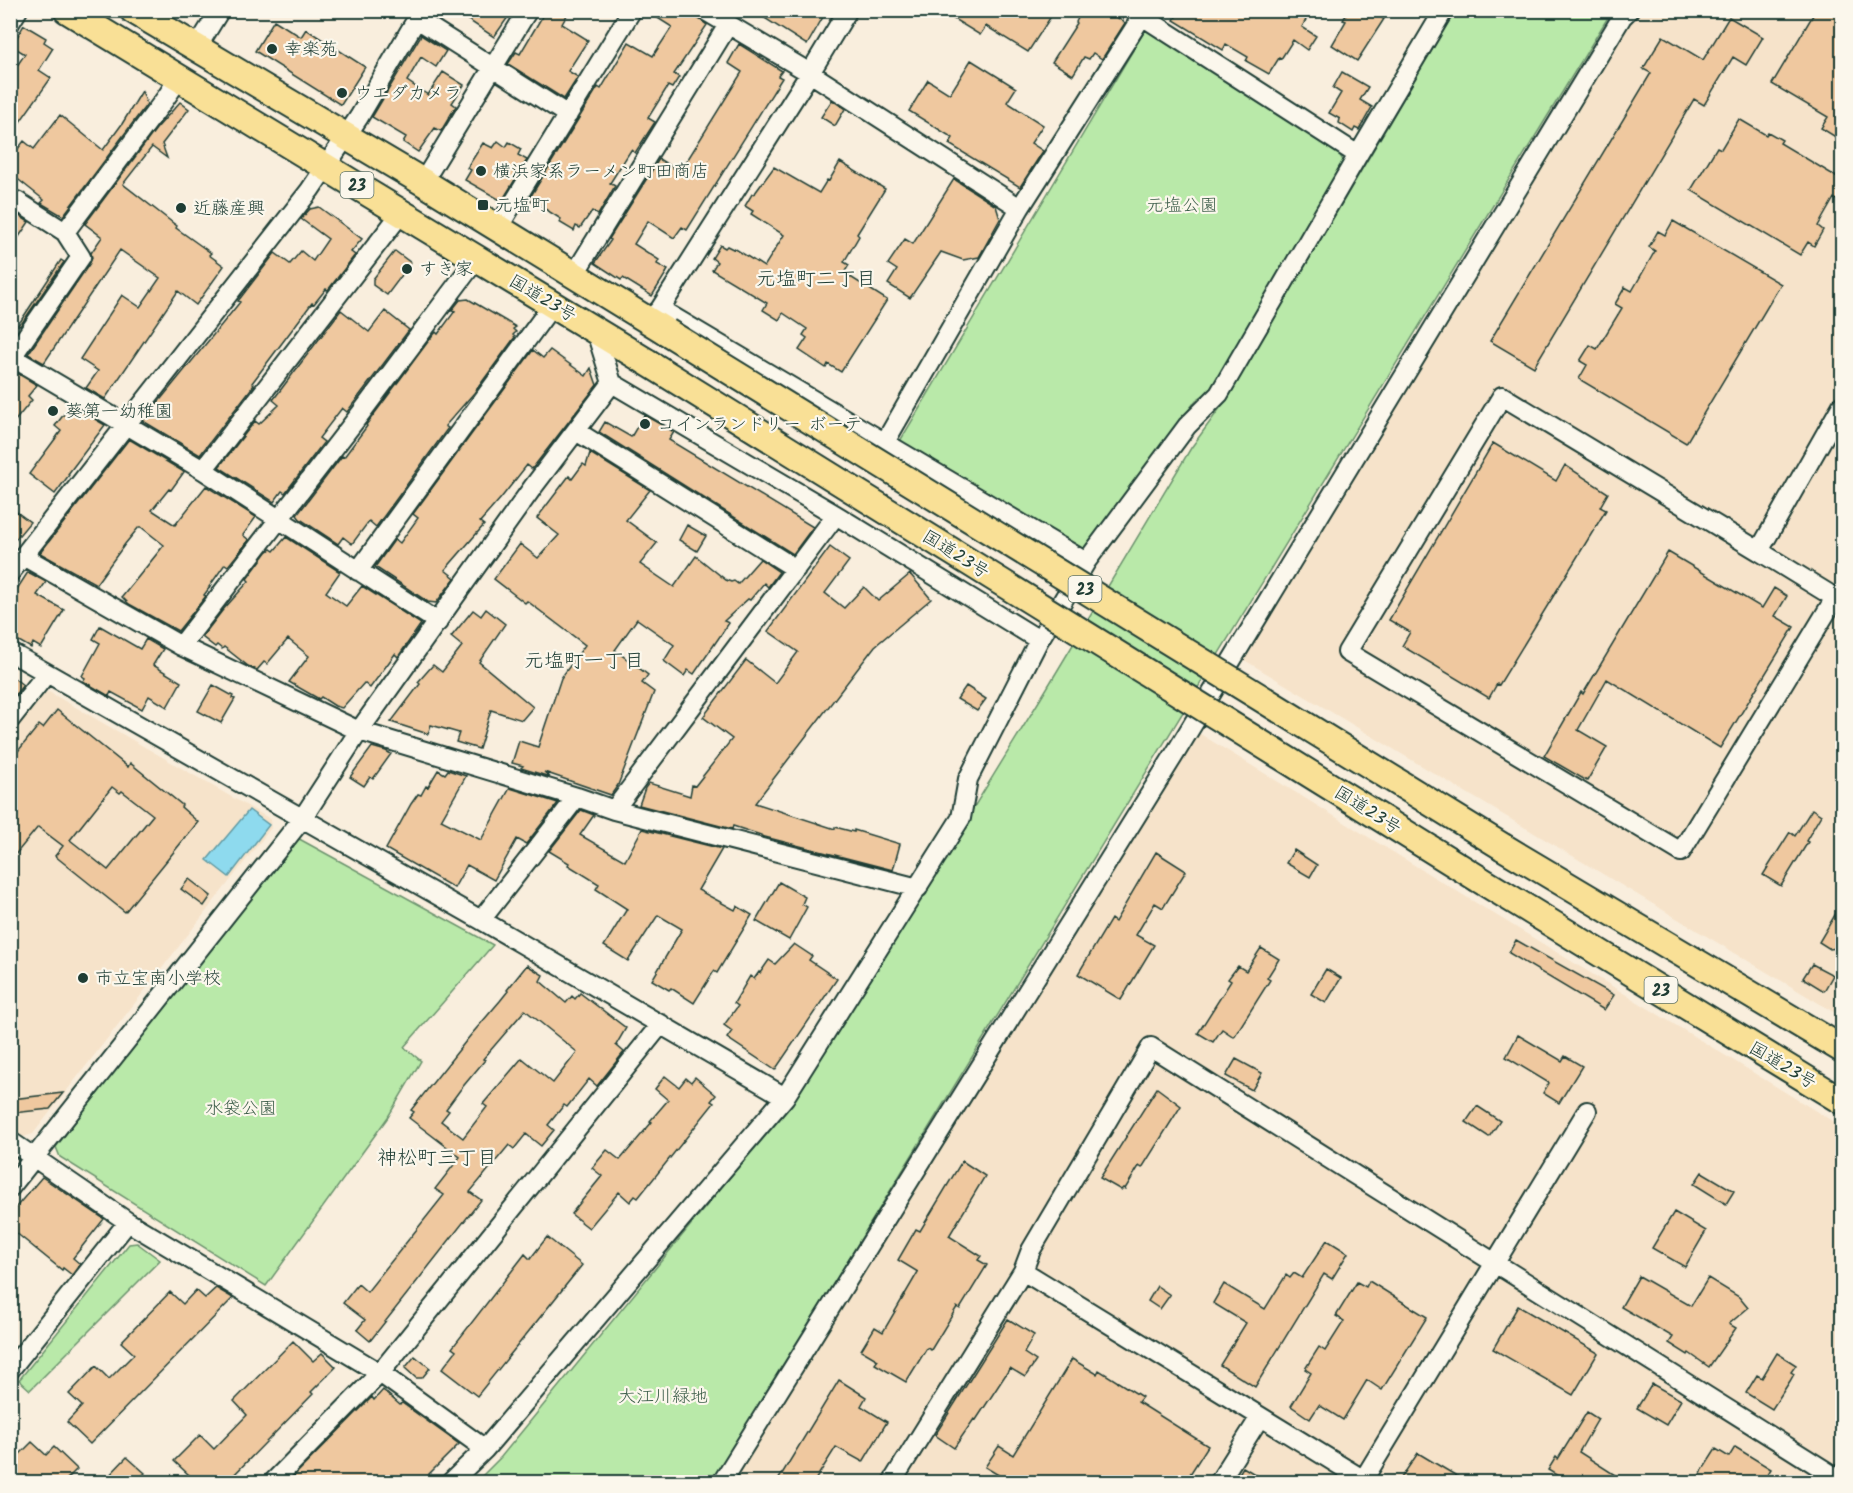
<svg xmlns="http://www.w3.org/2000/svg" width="1853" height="1493" viewBox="0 0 1853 1493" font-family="Kalam,'Klee One',sans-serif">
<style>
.built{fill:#f6e3ca}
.green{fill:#b9e9a9;stroke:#6c936e;stroke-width:1.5}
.water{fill:#8edaee;stroke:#629ba4;stroke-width:1.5}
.building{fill:#efc89f;stroke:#1f3d34;stroke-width:1.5;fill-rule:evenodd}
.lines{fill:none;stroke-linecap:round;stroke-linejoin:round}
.minor-casing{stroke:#1f3d34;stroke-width:22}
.highway-casing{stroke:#1f3d34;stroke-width:30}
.minor{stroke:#fbf7ec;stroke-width:18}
.highway{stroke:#f9e096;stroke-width:26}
.highway-bridge-casing{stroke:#1f3d34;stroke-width:30;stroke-linecap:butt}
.highway-bridge{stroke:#f9e096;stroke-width:26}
.poi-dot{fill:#1f3d34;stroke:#fbf7ec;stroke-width:2}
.labels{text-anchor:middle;stroke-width:4.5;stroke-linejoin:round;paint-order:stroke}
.shield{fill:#fbf7ec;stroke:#61756b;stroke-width:1.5}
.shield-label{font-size:16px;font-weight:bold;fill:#1f3d34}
.poi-label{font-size:18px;fill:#1f3d34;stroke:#fbf7ec;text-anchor:start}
.park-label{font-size:18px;fill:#3e5f4b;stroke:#fbf7ec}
.street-label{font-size:18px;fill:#1f3d34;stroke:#fbf7ec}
.neighbourhood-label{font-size:20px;fill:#1f3d34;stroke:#fbf7ec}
</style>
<rect width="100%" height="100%" fill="#f9eedd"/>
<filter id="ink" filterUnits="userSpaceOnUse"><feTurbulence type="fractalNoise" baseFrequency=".0167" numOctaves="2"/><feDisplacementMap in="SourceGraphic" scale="12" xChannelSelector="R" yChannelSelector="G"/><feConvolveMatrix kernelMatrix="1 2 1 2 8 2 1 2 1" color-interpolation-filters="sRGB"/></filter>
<g filter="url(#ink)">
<path class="built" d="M1641,11H1842V1017L1241,658L1625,25Z
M49,692L270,819L271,828L33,1134L23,1137L10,1128V730L39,695Z
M1197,732L1842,1127V1482H734Z"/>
<path class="green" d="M1455,11H1614L1610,14L720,1469L710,1482H476L501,1457L788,1106L805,1082L1044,693L1191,448L1228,397Z
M1154,29L1335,147L1344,162L1212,390L1196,400L1090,545L1080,549L900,441L1145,30Z
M292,835L493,945L404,1047L421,1061L388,1117L266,1286L60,1157L56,1147Z
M137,1243L160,1260L30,1390L19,1380L129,1244Z"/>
<path class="water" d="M249,810L269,825L229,877L207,860Z"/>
<path class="building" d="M453,10H513L494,37Z
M546,10H560L567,15L562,24L588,40L568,71L578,77L564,99L508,64L516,52L520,54Z
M645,10H687L707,25L674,74L679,77L672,88L668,86L648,118L655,122L635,153L631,150L610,183L615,186L598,215L592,211L580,228L576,226L574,231L559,222L561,219L529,199L598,87L601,89L629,42L653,56L672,27Z
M752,10H827L807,45Z
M939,10H1039L1050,18L1028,52L986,26L980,35Z
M1082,10H1106L1125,23L1102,59L1093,53L1089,59L1084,57L1073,75L1052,62L1077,23L1076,22Z
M1180,10H1309L1306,15L1308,16L1302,27L1316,36L1307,50L1293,40L1281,59L1279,58L1269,74L1246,61L1248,57L1226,44L1223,50L1174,20Z
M1349,10H1385L1380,17L1384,19L1357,61L1332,45L1346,21L1343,20Z
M1816,10H1842V141L1821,128L1828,117L1772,84Z
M1729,17L1763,37L1746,65L1733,57L1704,105L1694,99L1534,367L1490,341L1651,73L1643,69L1663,36L1703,60Z
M274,20L301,37L306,29L365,67L341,105L255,51Z
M24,25L46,38L44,42L53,48L39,70L51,78L10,136V76L25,54L12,46Z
M421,35L446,51L436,67L421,57L407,81L428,95L443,72L464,85L452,103L456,106L441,131L435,128L418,152L403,142L406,137L372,117Z
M739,44L782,71L778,76L782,78L687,230L682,227L674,238L648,221L634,244L659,260L657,264L668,270L652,296L623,278L621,280L595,263L611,240L609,239L659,159L680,172L742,72L728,63Z
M971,60L1016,88L1007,102L1043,125L1031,143L1043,151L1020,187L949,144L953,138L909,111L928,80L950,94Z
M1342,72L1368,87L1360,100L1372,107L1359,130L1355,128L1353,132L1339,123L1340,119L1329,113L1341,93L1333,88Z
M142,91L147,104L63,216L41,203L44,200L10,173V159L24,141L34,149L60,115L103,150L122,124Z
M832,100L845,109L835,126L821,117Z
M180,102L189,109L162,144L167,158L152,147L123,184L173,223L177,226L176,228L211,253L209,255L224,266L196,305L178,291L105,399L86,388L98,371L80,359L122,295L140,307L160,278L120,250L44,363L28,354L90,263L92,258L91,253L102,237L85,224L156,129Z
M1739,119L1766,135L1768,132L1782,140L1780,143L1842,180V204L1834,198L1818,226L1823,230L1814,246L1808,242L1800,255L1691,190L1717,147L1721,149Z
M498,141L506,147L509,142L521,149L518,155L527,160L502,201L465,180L471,170L467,168L483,143L493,148Z
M840,162L885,189L857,234L859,236L844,262L849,265L844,273L887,300L841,372L828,364L826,368L799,350L807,338L803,335L807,329L783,313L779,320L763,310L767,303L712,270L717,262L712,258L720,245L725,248L727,246L733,249L734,248L764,267L784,235L751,214L753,211L745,206L752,194L755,193L774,167L819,193L827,180L829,181Z
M954,179L996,206L1000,219L979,257L963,260L941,252L910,298L888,284L897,270L888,264L905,239L913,244Z
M319,207L362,239L351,252L355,255L328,290L326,289L314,304L312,303L252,383L254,385L200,455L143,421L240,302L238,301L275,253L290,264L301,251L313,261L328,239L301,219L310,209Z
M15,213L29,222L10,250V214Z
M1673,221L1781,284L1686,443L1579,379L1587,365L1580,361L1590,345L1597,349L1622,308L1615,304L1625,287L1632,291L1655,251L1649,247L1658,231L1665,235Z
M395,251L411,263L387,295L373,285V279Z
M61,260L64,262L20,326L18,325Z
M468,299L516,327L513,329L516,332L513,335L515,337L474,393L445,426L448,428L376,527L369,521L352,544L343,537L338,544L300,519L297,515L342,456L344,457L367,426L366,425L427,343L436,332L438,334L455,311L452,310L460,300Z
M341,310L369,332L385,311L409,330L347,412L342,408L319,438L324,442L285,493L282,491L274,502L219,467L255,421L259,424L279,405L273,400Z
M533,350L543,358L550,350L586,376L591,368L597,385L532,469L527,465L501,498L480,522L484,525L445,570L455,578L436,603L428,602L375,567L395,539L400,543L418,518L413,514Z
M12,370L37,385L28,396L32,400L10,427V373Z
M71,405L105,425L68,474L69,475L55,494L29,474L61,431L55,426Z
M644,415L674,432L669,440L813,527L793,554L599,432L605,422L631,437Z
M129,439L184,472L171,490L169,489L152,510L175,525L206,486L256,517L243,535L249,540L228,566L225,564L209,587H210L204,595L206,596L178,631L129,604L122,597L164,545L141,527H139L125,544L96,584L40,553Z
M1493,443L1556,481L1565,465L1608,493L1600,507L1606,510L1499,685L1497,684L1489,698L1402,646L1410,632L1389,620Z
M590,453L650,490L626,520L657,543L640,564L674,587L696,556L726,580L731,582L734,581L738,584L760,559L779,572L768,587L764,583L750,600L748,599L724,621L729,623L694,674L688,670L684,676L664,661L674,645L637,619L615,650L648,675L642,683L654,692L618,785L611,795L544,772L550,777L521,768L523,766L512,763L519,741L538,747L561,678L585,645L527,601L525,603L494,579L520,544L538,558L559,535L537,518L569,476L572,479L583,464L586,466Z
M10,507L30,522L10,546Z
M687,525L706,536L697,551L679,540Z
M286,537L340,572L326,592L346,606L362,586L421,624L398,657L395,654L370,688L364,683L342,708L335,706L321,697L319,699L289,682L309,656L288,639L267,664L264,662L257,670L248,666L224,647L222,649L217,645L215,647L202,637L222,611L249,581L247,579L267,552L271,549L274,551Z
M830,547L849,561L825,593L844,608L864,587L878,601L910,574L931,599L875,646L755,803L835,829V827L854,832V830L900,844L893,870L761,836V835L733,826L732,829L639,805L645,788L649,783L690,796L692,785L695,786L732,739L703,717L746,660L775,683L798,652L768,631Z
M1668,552L1762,608L1774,588L1787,596L1775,616L1794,627L1720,748L1607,679L1578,730L1607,747L1587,781L1544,756L1581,692L1583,694Z
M28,572L46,582L37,595L64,610L41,648L33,643L31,648L10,636V600Z
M486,609L505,624L479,662L533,707L522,720L491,710L479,749L456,742L459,733L431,725L428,734L391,722L420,684L418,682L433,665L442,672L462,646L451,637L473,610L481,616Z
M100,626L140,649L146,639L163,649L153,665L181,682L167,707L149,696L142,709L111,692L109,696L83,681L85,678L82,676L100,643L93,639Z
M10,675L23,685L10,701Z
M213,685L233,696L232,698L235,699L221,723L198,711Z
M966,686L986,699L977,711L957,699Z
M57,710L128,767L130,763L182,805L181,807L198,822L125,912L55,856L63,846L38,827L10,861V761L39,725L43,728ZM112,787L120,793L122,791L153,815L108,870L70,840Z
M372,747L386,751L391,754L373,779L370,777L364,786L350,777Z
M438,770L445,774L448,770L466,776L441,820L481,840L510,788L558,803L526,844L517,839L494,880L467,865L454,888L386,849L411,804L418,794L421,795L426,786L428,787Z
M1812,809L1821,815L1806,841L1808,842L1781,886L1763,875L1790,832L1795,836Z
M581,810L594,815L580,835L625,861L642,829L722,849L698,890L735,910L737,906L752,915L717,973L714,971L694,1003L671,988L669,990L652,980L682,929L658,915L628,961L604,946L627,909L596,889L599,884L568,865L569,863L549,851Z
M1294,850L1317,865L1310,877L1286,863Z
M1156,852L1186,871L1163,908L1155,903L1136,935L1154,945L1121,1000L1078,974L1111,919L1115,922Z
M189,879L211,896L204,906L181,889Z
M779,882L805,897L802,904L807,907L789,940L756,921Z
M1842,903V947L1830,949L1819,942Z
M1516,940L1614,995L1604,1010L1509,953Z
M794,944L812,956L809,960L837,979L775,1070L727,1038L732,1031L724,1025L738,1006L734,1003L750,976L754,979L759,972L760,973L769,960L775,964Z
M1261,948L1279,959L1267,978L1270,980L1234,1037L1222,1029L1213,1042L1198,1033L1231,981L1228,979L1238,966L1246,971Z
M1812,964L1833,975L1824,991L1803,978Z
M527,965L543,975L540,981L566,1003L572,996L575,999L580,993L626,1028L616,1045L624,1052L597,1086L589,1079L567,1107L564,1105L548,1125L554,1130L541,1146L526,1134L514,1149L509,1145L470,1192L481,1200L370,1341L357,1330L365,1320L343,1303L358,1284L367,1292L444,1195L435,1189L460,1157L409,1118L414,1112L411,1110L470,1036L500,1001L508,991L507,990ZM525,1010L577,1052L553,1083L522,1058L483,1104L487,1107L463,1138L441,1121L449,1111L446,1109L460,1090L485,1060L483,1059Z
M1326,969L1341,978L1326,1003L1311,994Z
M1518,1035L1562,1061L1565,1056L1582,1066L1559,1103L1543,1093L1549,1083L1506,1057Z
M1236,1059L1262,1073L1252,1090L1226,1076Z
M665,1076L679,1087L686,1078L691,1082L695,1077L716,1095L711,1101L714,1103L638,1198L635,1196L630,1202L619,1192L589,1228L571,1214L602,1176L592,1168L607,1150L620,1160L652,1122L650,1121L668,1100L655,1089Z
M1157,1088L1181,1106L1142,1168L1139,1166L1125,1189L1123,1188L1121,1190L1100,1178Z
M63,1093L50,1109L13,1113L12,1099Z
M1477,1106L1500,1121L1489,1137L1466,1122Z
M962,1161L985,1176L949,1236L981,1256L978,1260L987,1265L960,1309L957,1307L931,1350L927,1348L906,1382L875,1364L878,1360L861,1350L875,1327L883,1332L918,1272L898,1260L916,1229L920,1231Z
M1702,1172L1734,1191L1726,1204L1694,1184Z
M42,1177L104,1219L73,1258L80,1264L72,1275L63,1268L62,1270L10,1228V1214Z
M1674,1212L1706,1231L1685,1267L1652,1248Z
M547,1237L582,1265L477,1396L442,1369L456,1351L452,1348L525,1254L530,1259Z
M1327,1240L1348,1253L1332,1279L1324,1274L1255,1387L1220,1365L1246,1323L1213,1303L1224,1284L1265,1309L1286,1275L1290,1278L1294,1273L1302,1278Z
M1639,1276L1691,1306L1708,1278L1739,1297L1748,1308L1729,1324L1736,1328L1709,1367L1689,1353L1688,1355L1669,1343L1673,1337L1621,1307Z
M1369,1281L1427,1317L1382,1390L1367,1380L1343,1420L1319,1405L1310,1419L1291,1406L1311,1373L1305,1369L1319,1347L1325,1351L1344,1321L1336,1316L1357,1282L1366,1287Z
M1157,1286L1170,1295L1160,1309L1148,1301Z
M216,1288L233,1298L90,1444L67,1422L82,1406L69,1394L96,1366L109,1379L134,1354L121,1342L170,1292L183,1304L196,1290L205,1298Z
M1518,1306L1598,1353L1573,1395L1493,1349Z
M1008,1319L1034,1335L1024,1353L1036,1361L1025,1377L1010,1368L976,1420L974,1419L954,1448L935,1435Z
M293,1341L313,1361L322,1353L336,1367L311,1392L313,1394L227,1482H181L189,1475L174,1461L200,1435L214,1449L247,1415L234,1401Z
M1777,1353L1796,1365L1791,1372L1794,1374L1790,1381L1772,1409L1746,1393L1757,1375L1762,1378Z
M415,1356L430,1368L422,1378H416L405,1368Z
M1072,1359L1097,1374L1099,1370L1142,1397L1138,1402L1208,1446L1185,1482H1010L985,1467L999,1446L1013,1455Z
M839,1380L866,1397L861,1406L887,1422L863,1462L836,1447L814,1482H777Z
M1652,1384L1681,1400L1666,1425L1637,1408Z
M383,1390L400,1405L402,1403L459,1444L421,1482H288L372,1397L374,1400Z
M1587,1412L1598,1419L1579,1452L1626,1482H1568L1548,1470L1556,1457L1558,1459Z
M32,1442L46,1455L54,1447L77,1469L64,1482H10V1464Z
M1735,1447L1771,1469L1763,1482H1695L1716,1449L1729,1457Z
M1418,1453L1433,1462L1467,1482H1408L1401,1478Z
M127,1457L145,1473L136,1482H103Z
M1243,1467L1268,1482H1234Z"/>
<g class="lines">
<defs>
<path id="minor" d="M704,10L810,73L1020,208
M1142,16L1358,155
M417,19L568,115
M10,23L18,10
M196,49L220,10
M423,182L528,10
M10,203L17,201L65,232
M498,228L632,10
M574,275L728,25
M660,309L1086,562
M652,317L660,309L810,73L848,10
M595,329L612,383L836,515L1039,640
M10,356L203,470L438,622
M12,357L81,257L65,232L165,99L179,78
M1842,405L1759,551L1842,602
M576,431L796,569
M885,442L1020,208L1146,10
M203,470L402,212
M1759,551L1502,396L1347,652L1681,852L1835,598
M23,556L181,646L359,731L577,797L614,810L918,888
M358,571L553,304
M10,573L310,190L359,117L422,10
M181,646L361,413L477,258
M10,652L481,920L785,1097
M10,720L47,673
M614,810L836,515
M481,920L577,797
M10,1141L128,1222L380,1373L485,1449
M10,1188L302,819L359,731L533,487L612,383
M1023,1271L1031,1250L1151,1047L1842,1481
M10,1370L128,1222
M273,1482L380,1373L661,1024
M451,1482L485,1449L785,1097L961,818L968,779L1039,640L1086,562L1187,426L1219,394L1358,155L1444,10
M722,1482L1176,752L1622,17L1629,10
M892,1482L1023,1271L1367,1482
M1219,1482L1260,1417
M1362,1482L1587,1111"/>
<path id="highway" d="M67,10L647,362
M133,10L423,182L667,332
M1503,847L1842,1049
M1479,879L1842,1101"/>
</defs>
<use href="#minor" class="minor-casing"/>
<use href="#highway" class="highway-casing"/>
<use href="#minor" class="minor"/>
<use href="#highway" class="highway"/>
<defs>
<path id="highway-bridge" d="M667,332L1503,847
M647,362L1479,879"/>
</defs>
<use href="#highway-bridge" class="highway-bridge-casing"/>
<use href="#highway-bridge" class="highway-bridge"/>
</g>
</g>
<g class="poi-dot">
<circle cx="272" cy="49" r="6"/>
<circle cx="342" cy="93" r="6"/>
<circle cx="481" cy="171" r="6"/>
<rect x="477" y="199" width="12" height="12" rx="3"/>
<circle cx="181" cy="208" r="6"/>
<circle cx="407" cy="269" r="6"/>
<circle cx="53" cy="411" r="6"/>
<circle cx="645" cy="424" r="6"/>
<circle cx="83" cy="978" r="6"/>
</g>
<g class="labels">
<g class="shield">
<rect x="340.5" y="172" width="33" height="26" rx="4.5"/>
<rect x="1068.5" y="576" width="33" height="26" rx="4.5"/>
<rect x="1644.5" y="977" width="33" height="26" rx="4.5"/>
</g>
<g class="shield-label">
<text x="357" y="191">23</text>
<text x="1085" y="595">23</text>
<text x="1661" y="996">23</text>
</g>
<g class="poi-label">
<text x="284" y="55">幸楽苑</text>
<text x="354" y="99">ウエダカメラ</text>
<text x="493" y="177">横浜家系ラーメン町田商店</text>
<text x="495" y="211">元塩町</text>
<text x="193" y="214">近藤産興</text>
<text x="419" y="275">すき家</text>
<text x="65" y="417">葵第一幼稚園</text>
<text x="657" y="430">コインランドリー ボーテ</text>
<text x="95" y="984">市立宝南小学校</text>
</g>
<g class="park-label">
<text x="1182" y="211">元塩公園</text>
<text x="241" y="1114">水袋公園</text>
<text x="663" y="1402">大江川緑地</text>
</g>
<g class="street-label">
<text transform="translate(543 298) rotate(31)" y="6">国道23号</text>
<text transform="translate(956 554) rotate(32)" y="6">国道23号</text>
<text transform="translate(1368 810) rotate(32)" y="6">国道23号</text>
<text transform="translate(1783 1065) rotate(31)" y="6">国道23号</text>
</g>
<g class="neighbourhood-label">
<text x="816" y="285">元塩町二丁目</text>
<text x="584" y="667">元塩町一丁目</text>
<text x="437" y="1164">神松町三丁目</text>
</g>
</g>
<rect width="1853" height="1493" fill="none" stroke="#fbf7ec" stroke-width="36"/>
<rect x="18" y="18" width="1817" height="1457" fill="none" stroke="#1f3d34" stroke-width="2" filter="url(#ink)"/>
</svg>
